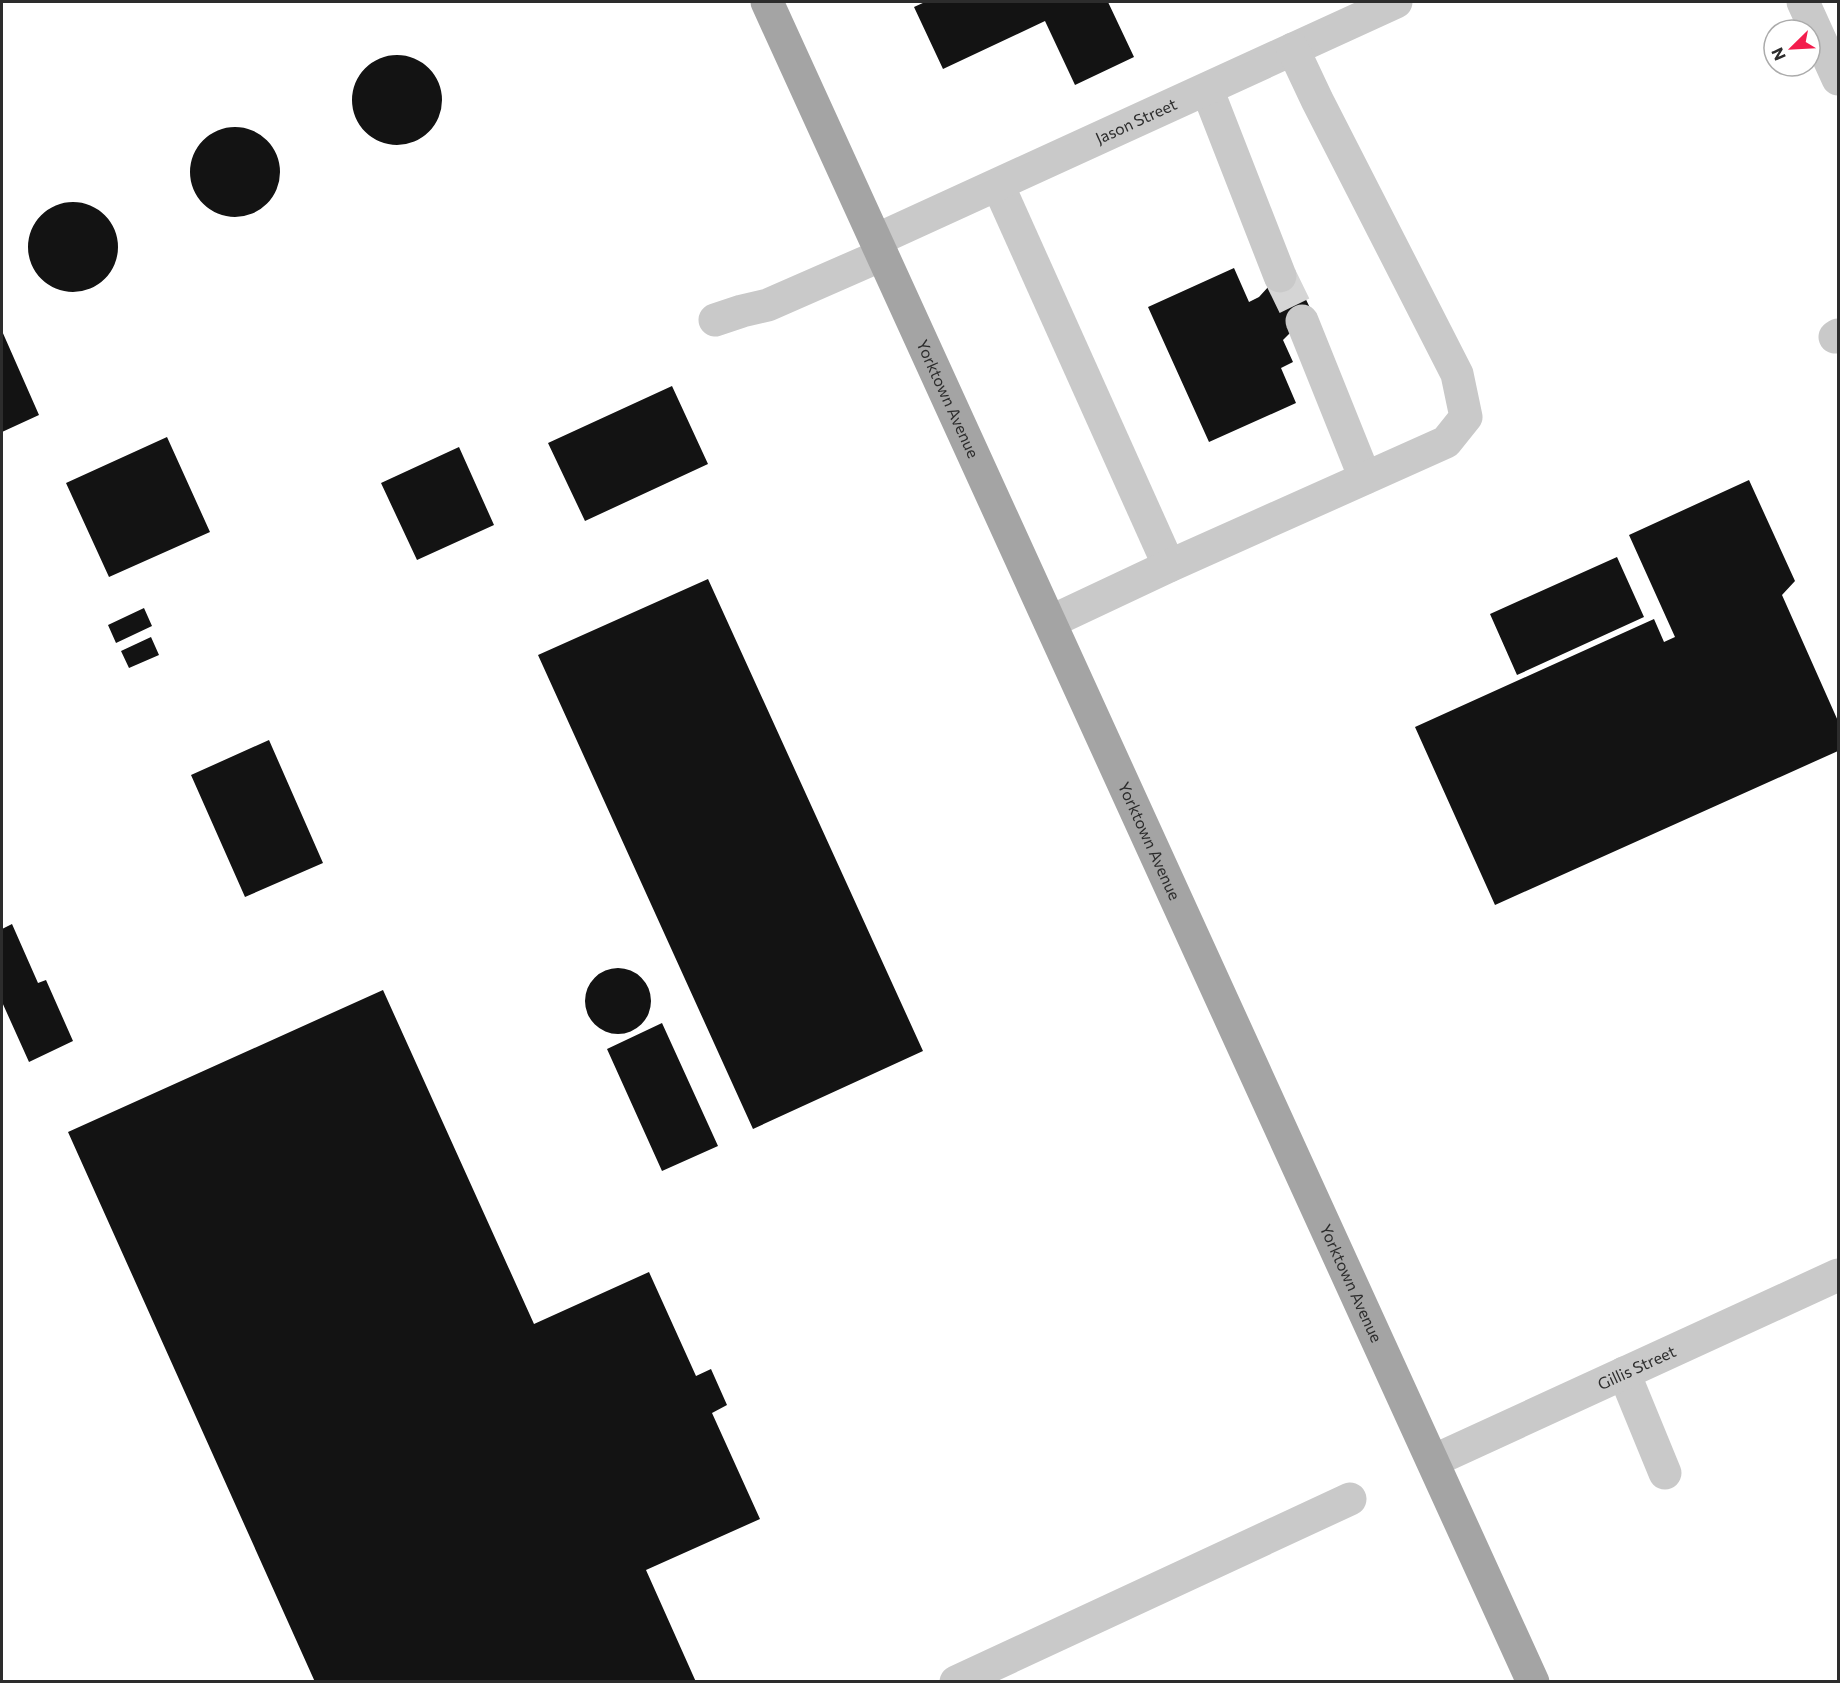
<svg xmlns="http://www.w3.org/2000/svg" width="1840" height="1683" viewBox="0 0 1840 1683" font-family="Commissioner,sans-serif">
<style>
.building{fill:#131313}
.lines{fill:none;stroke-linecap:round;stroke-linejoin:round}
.minor-tunnel{stroke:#d5d5d5;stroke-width:33;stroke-dasharray:33 16;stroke-linecap:butt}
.minor{stroke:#c9c9c9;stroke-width:33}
.major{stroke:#a4a4a4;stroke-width:33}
.labels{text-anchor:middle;stroke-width:6;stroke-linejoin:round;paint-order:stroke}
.street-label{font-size:16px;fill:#2c2c2c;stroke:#fff}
</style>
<rect width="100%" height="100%" fill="#fff"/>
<path class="building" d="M925,2H1108L1134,57L1075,85L1045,21L943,69L914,7Z
M352 100a45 45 0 1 1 90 0a45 45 0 1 1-90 0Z
M190 172a45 45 0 1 1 90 0a45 45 0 1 1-90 0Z
M28 247a45 45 0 1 1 90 0a45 45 0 1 1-90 0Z
M1289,264L1311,310L1302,321L1283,340L1293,362L1281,368L1296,403L1209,442L1148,307L1234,268L1249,302L1259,297Z
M2,331L39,415L2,432Z
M672,386L708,464L585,521L548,443Z
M167,437L210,532L109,577L66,483Z
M459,447L494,525L417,560L381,483Z
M1749,480L1795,581L1782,595L1838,721V751L1495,905L1415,727L1654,619L1664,642L1675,637L1629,535Z
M1617,557L1644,617L1517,675L1490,614Z
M708,579L923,1051L753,1129L538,655Z
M144,608L152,626L116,643L108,625Z
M151,637L159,655L129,668L121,651Z
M269,740L323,863L245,897L191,775Z
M12,924L38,983L46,980L73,1041L29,1062L2,1002V929Z
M585 1001a33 33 0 1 1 66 0a33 33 0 1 1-66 0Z
M383,990L534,1324L649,1272L696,1376L711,1369L727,1405L712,1413L760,1519L646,1570L696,1682H315L68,1132Z
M662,1023L718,1146L662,1171L607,1049Z"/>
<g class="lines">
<path class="minor-tunnel" d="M1280,276L1302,321"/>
<g class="minor">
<path d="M1803,2L1838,79"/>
<path d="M1207,89L1280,276"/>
<path d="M998,185L1169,566"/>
<path id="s1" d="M876,240L1396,2"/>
<path d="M715,320L742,311L768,305L882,255"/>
<path d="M1302,321L1365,478"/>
<path d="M1835,337L1838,335"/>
<path d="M1050,622L1169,566L1446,442L1466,417L1457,374L1317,100L1293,49"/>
<path d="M1624,1373L1665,1473"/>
<path id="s2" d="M1433,1461L1838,1275"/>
<path d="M956,1682L1350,1499"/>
</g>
<path class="major" id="s3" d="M767,2L1533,1682"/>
</g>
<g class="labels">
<g class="street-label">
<text dy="6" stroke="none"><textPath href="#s1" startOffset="286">Jason Street</textPath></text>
<text dy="6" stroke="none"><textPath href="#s3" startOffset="436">Yorktown Avenue</textPath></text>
<text dy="6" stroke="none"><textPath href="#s3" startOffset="922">Yorktown Avenue</textPath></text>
<text dy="6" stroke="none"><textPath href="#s3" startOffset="1408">Yorktown Avenue</textPath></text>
<text dy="6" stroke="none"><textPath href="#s2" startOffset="224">Gillis Street</textPath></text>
</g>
</g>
<rect width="1840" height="1683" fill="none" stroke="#2c2c2c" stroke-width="6"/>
<g transform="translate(1792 48) rotate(246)"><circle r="28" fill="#ffffff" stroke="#ababab" stroke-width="1.5"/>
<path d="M0-4.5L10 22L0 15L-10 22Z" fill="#f31d4d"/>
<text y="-9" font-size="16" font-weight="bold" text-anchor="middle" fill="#2c2c2c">N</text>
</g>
</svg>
